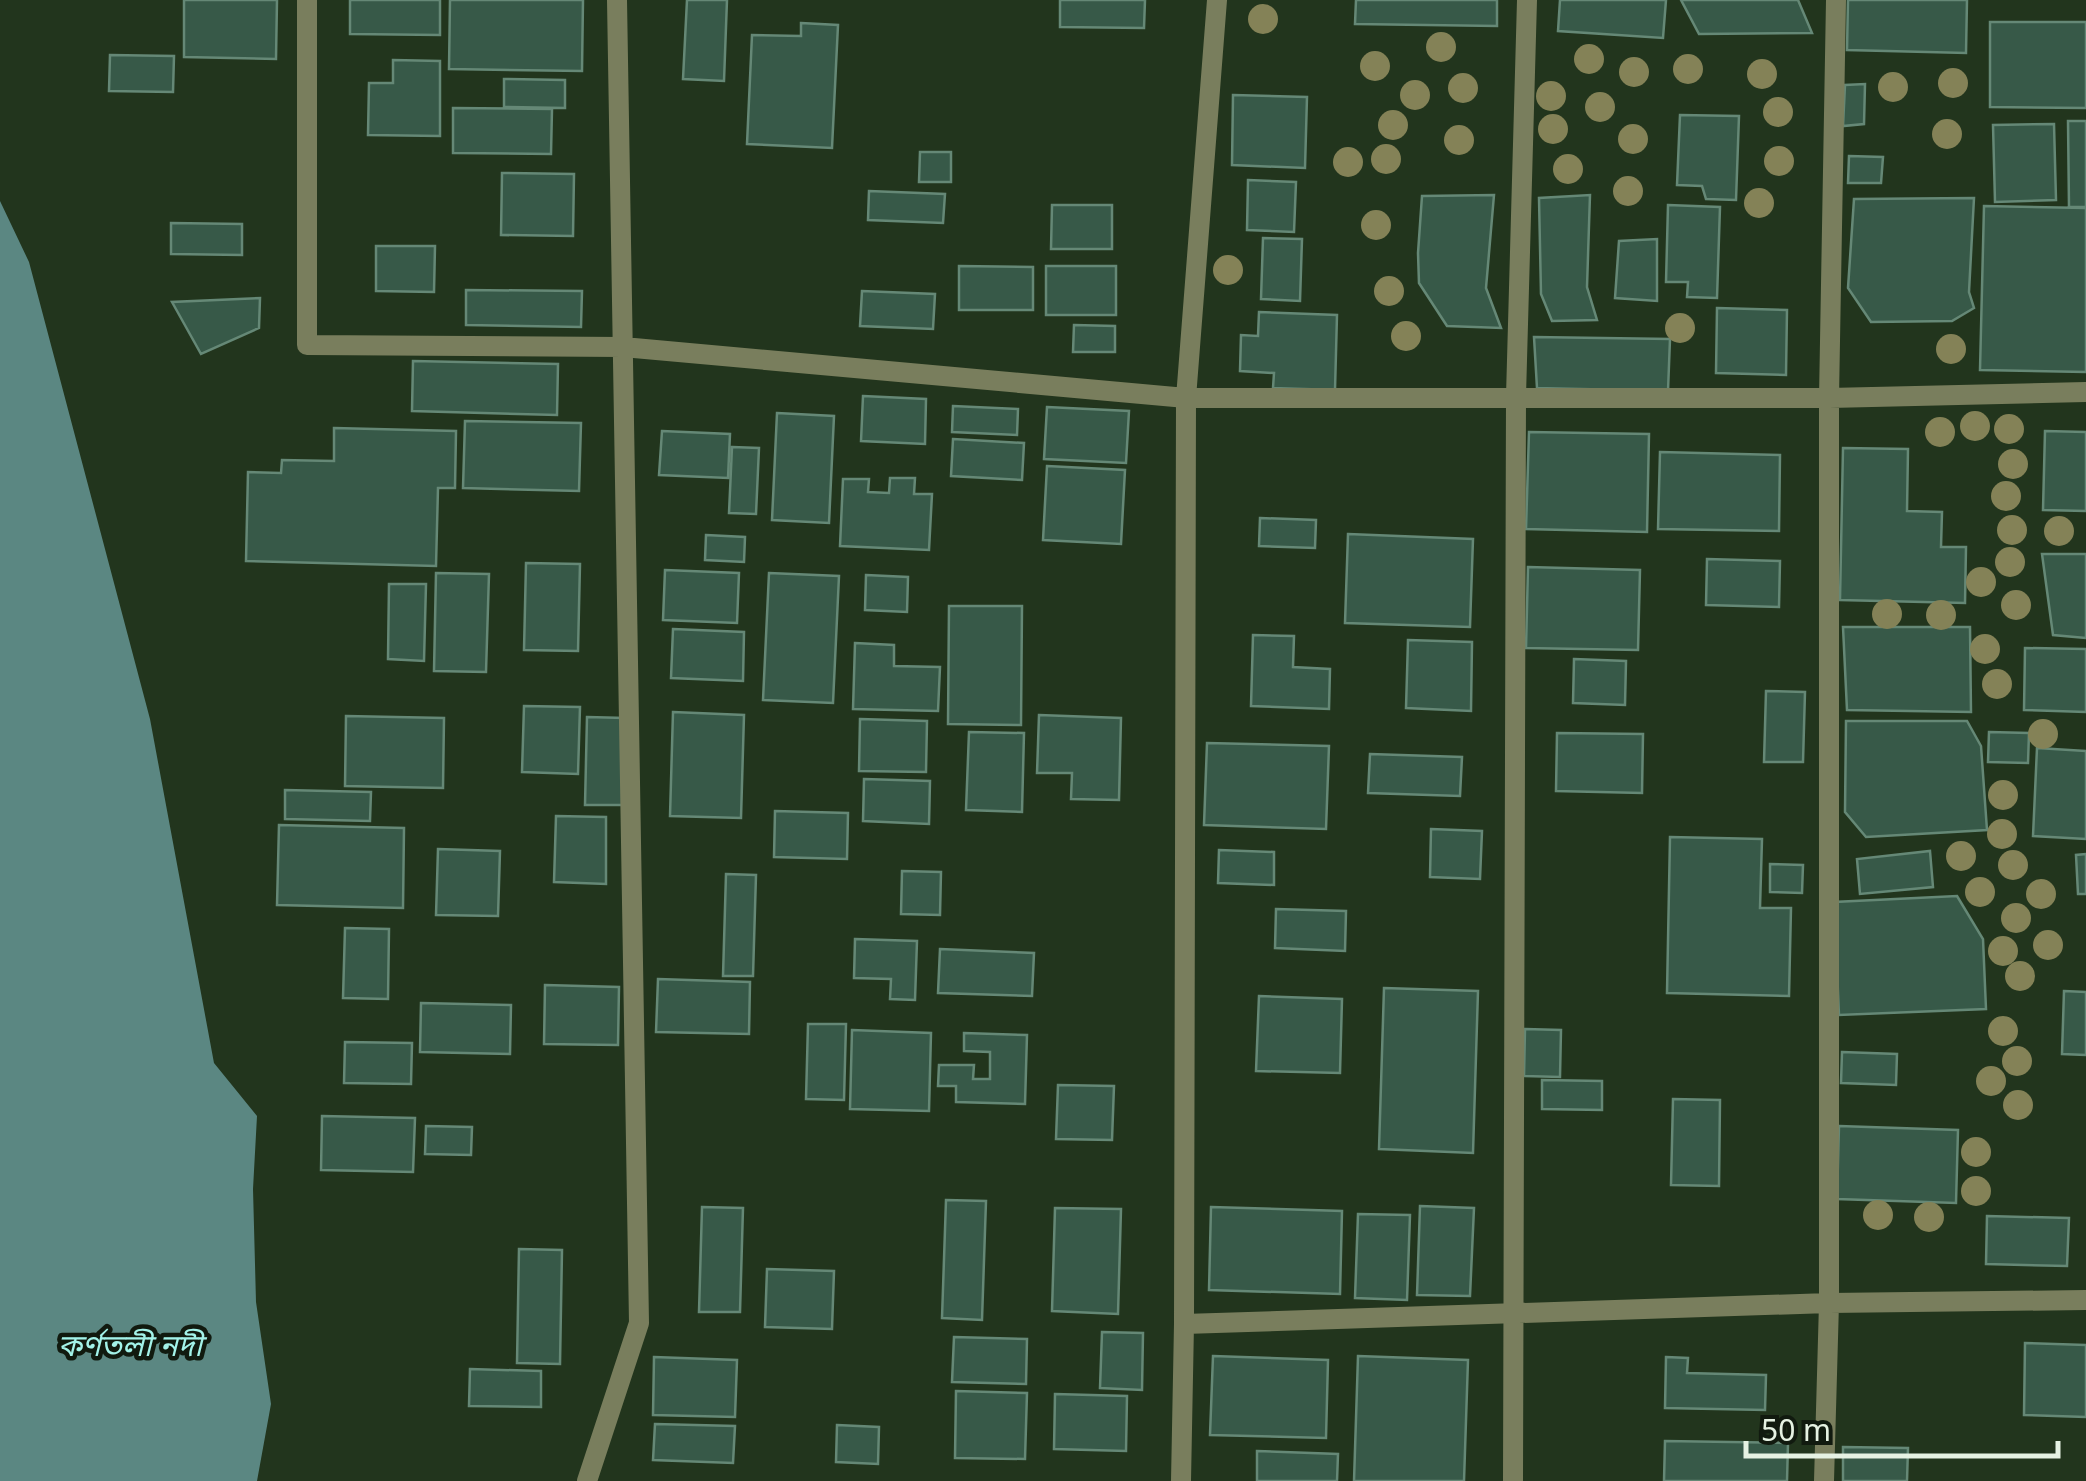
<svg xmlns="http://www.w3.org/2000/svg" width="2086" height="1481" viewBox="0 0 2086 1481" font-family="'Noto Sans','Noto Sans Bengali',sans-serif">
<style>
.water{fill:#5b8782}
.building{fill:#375948;stroke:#658876;stroke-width:2.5}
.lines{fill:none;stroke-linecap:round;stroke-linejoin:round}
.street{stroke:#797e5d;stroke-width:20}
.tree{fill:#848257}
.labels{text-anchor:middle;stroke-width:9;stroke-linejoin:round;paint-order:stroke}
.water-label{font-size:30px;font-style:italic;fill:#a3f3e9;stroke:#111a0f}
</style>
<rect width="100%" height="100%" fill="#22351d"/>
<path class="water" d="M0,201L29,262L150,719L214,1063L257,1116L253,1189L256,1302L271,1404L257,1481H0Z"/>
<path class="building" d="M184,0H277L276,59L184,57Z
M350,0H440V35L350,34Z
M450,0H583L582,71L449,69Z
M687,0H727L724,81L683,79Z
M1060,0H1145L1144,28L1060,27Z
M1356,0H1497V26L1355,24Z
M1560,0H1666L1663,38L1558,31Z
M1681,0H1798L1812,33L1699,34Z
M1848,0H1967L1966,53L1847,50Z
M1990,22H2086V108L1990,107Z
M801,23L838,25L832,148L747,144L752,35L801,36Z
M110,55L174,56L173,92L109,91Z
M393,60L440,61V136L368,135L369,83H393Z
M504,79L565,80V108L504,107Z
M1865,84L1864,124L1843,126L1845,85Z
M1233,95L1307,97L1305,168L1232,165Z
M453,108L552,109L551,154L453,153Z
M1680,115L1739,116L1736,200L1706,199L1702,186L1677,185Z
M2068,121H2086V207H2069Z
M2054,124L2056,200L1995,202L1993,125Z
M920,152H951V182H919Z
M1849,156L1883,157L1881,183H1848Z
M502,173L574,174L573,236L501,235Z
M1248,180L1296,182L1294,232L1247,230Z
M869,191L945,194L943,223L868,220Z
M1494,195L1486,288L1501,328L1447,326L1419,283L1418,253L1422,196Z
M1590,195L1587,287L1597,320L1552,321L1541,294L1539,198Z
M1974,198L1969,292L1974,308L1952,321L1871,322L1848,288L1854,199Z
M1052,205H1112V249H1051Z
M1668,205L1720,207L1717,298L1687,297L1688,282H1666Z
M1984,206L2086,208V372L1980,370Z
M171,223L242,224V255L171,254Z
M1263,238L1302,239L1300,301L1261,299Z
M1657,239V301L1615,298L1619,241Z
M376,246H435L434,292L376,291Z
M959,266L1033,267V310H959Z
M1046,266H1116V315H1046Z
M466,290L582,291L581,327L466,325Z
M862,291L935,294L933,329L860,326Z
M260,298L259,328L201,354L172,302Z
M1717,308L1787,310L1786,375L1716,373Z
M1259,312L1337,315L1335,390L1273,388L1274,373L1240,371L1241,335L1258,336Z
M1074,325L1115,326V352H1073Z
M1534,337L1670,339L1668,391L1537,388Z
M413,361L558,364L557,415L412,411Z
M863,396L926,399L925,444L861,441Z
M953,406L1018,409L1017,435L952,432Z
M1047,407L1129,411L1126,463L1044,459Z
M777,413L834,416L829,523L772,520Z
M465,421L581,423L579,491L463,488Z
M334,428L456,431L455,488H438L436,566L246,561L248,472L281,473L282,460L334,461Z
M662,431L730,434L728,478L659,475Z
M2045,431L2086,432V511L2043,510Z
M1529,432L1649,434L1647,532L1526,529Z
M953,439L1024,443L1022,480L951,476Z
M732,447L759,448L756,514L729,513Z
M1843,448L1908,449L1907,511L1942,512L1941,547H1966L1965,603L1840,600Z
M1660,452L1780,455L1779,531L1658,529Z
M1047,466L1125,470L1121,544L1043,540Z
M890,478H915L914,494H932L929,550L840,546L843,479H869L868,492L889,493Z
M1260,518L1316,520L1315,548L1259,546Z
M1348,534L1473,539L1470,627L1345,623Z
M706,535L745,537L744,562L705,560Z
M2042,554H2086V638L2053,635Z
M1707,559L1780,561L1779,607L1706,605Z
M526,563L580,564L578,651L524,650Z
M1528,567L1640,570L1638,650L1526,648Z
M665,570L739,573L737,623L663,620Z
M436,573L489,574L486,672L434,671Z
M769,573L839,576L833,703L763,700Z
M866,575L908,577L907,612L865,610Z
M389,584H426L424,661L388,659Z
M949,606H1022L1021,725L948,724Z
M1843,627H1970L1971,712L1847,710Z
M673,629L744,632L743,681L671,678Z
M1253,635L1294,636L1293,667L1330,669L1329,709L1251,706Z
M1408,640L1472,642L1471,711L1406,708Z
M855,643L894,645V666L940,667L938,711L853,709Z
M2025,648L2086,649V712L2024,710Z
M1574,659L1626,661L1625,705L1573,703Z
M1766,691L1805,692L1803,762H1764Z
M524,706L580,707L578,774L522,772Z
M673,712L744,715L741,818L670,816Z
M1039,715L1121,718L1119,800L1071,799L1072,773H1037Z
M346,716L444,718L443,788L345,786Z
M587,717L625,718L623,805H585Z
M860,719L927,721L926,772L859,771Z
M1846,721H1967L1981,746L1987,830L1866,837L1845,812Z
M969,732L1024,733L1022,812L966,810Z
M1989,732L2029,733L2028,763L1988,762Z
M1557,733L1643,734L1642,793L1556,791Z
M1207,743L1329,746L1326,829L1204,825Z
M2037,748L2086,751V839L2033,836Z
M1370,754L1462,757L1460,796L1368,793Z
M864,779L930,781L929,824L863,821Z
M285,790L371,792L370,821L285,819Z
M775,811L848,813L847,859L774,857Z
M556,816L606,817V884L554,882Z
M279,825L404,828L403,908L277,905Z
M1431,829L1482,831L1480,879L1430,877Z
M1670,837L1762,839L1760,908H1791L1789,996L1667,993Z
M438,849L500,851L498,916L436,915Z
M1219,850L1274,852V885L1218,883Z
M1930,851L1933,887L1860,894L1857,859Z
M2086,854V894H2078L2076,855Z
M1770,864L1803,865L1802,893L1770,892Z
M902,871L941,872L940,915L901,914Z
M726,874L756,875L753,976H723Z
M1957,896L1983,939L1986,1009L1839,1015L1834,902Z
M1276,909L1346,911L1345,951L1275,948Z
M345,928L389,929L388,999L343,998Z
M855,939L917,941L915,1000L890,999L891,979L854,978Z
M940,949L1034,953L1032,996L938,993Z
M658,979L750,982L749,1034L656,1032Z
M545,985L619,987L618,1045L544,1044Z
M1384,988L1478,991L1473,1153L1379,1149Z
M2064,991L2086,992V1055L2062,1054Z
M1259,996L1342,999L1340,1073L1256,1071Z
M421,1003L511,1005L510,1054L420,1052Z
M808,1024H846L844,1100L806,1099Z
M1525,1029L1561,1030L1560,1077L1524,1076Z
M852,1030L931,1033L929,1111L850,1109Z
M964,1033L1027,1035L1025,1104L956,1102V1086H938L939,1065H974L973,1079H990V1052L964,1051Z
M345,1042L412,1043L411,1084L344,1083Z
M1842,1052L1897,1054L1896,1085L1841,1083Z
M1542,1080L1602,1081V1110L1542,1109Z
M1058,1085L1114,1086L1112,1140L1056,1139Z
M1673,1099L1720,1100L1719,1186L1671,1185Z
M322,1116L415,1118L413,1172L321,1170Z
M426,1126L472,1127L471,1155L425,1154Z
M1839,1126L1958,1130L1956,1203L1837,1199Z
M946,1200L986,1201L982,1320L942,1318Z
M1420,1206L1474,1208L1470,1296L1417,1295Z
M702,1207L743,1208L740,1312H699Z
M1211,1207L1342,1211L1340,1294L1209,1290Z
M1055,1208L1121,1209L1118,1314L1052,1311Z
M1358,1214L1410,1215L1407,1300L1355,1298Z
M1987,1216L2069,1218L2067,1266L1986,1264Z
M519,1249L562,1250L560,1364L517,1363Z
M767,1269L834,1271L832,1329L765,1327Z
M1102,1332L1143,1333L1142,1390L1100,1388Z
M954,1337L1027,1339L1026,1384L952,1382Z
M2025,1343L2086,1345V1417L2024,1415Z
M1213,1356L1328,1360L1326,1438L1210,1435Z
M1358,1356L1468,1360L1464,1481H1354Z
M654,1357L737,1360L735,1417L653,1415Z
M1666,1357L1688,1358L1687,1373L1766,1375L1765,1410L1665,1408Z
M470,1369L541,1371V1407L469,1406Z
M956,1391L1027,1393L1025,1459L955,1458Z
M1055,1394L1127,1396L1126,1451L1054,1449Z
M655,1424L735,1426L733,1463L653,1460Z
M837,1425L879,1427L878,1464L836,1462Z
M1665,1441L1788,1443L1787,1481H1664Z
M1843,1447L1908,1448L1907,1481H1843Z
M1257,1451L1338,1454L1337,1481H1257Z"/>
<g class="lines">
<path class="street" d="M307,0V345L623,347L1186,398H1829L2086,392
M1217,0L1186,398L1184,1324L1829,1303V398L1836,0
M587,1481L639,1323L617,0
M1181,1481L1184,1324
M1513,1481L1516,396L1527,0
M1824,1481L1829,1303L2086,1300"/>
</g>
<g class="tree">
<circle cx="1263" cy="19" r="15"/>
<circle cx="1441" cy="47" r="15"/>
<circle cx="1589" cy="59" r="15"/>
<circle cx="1375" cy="66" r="15"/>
<circle cx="1688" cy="69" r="15"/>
<circle cx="1634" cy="72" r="15"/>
<circle cx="1762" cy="74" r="15"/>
<circle cx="1953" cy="83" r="15"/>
<circle cx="1893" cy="87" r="15"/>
<circle cx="1463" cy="88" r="15"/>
<circle cx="1415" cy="95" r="15"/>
<circle cx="1551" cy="96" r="15"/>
<circle cx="1600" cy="107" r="15"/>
<circle cx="1778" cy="112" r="15"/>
<circle cx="1393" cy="125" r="15"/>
<circle cx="1553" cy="129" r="15"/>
<circle cx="1947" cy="134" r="15"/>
<circle cx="1633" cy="139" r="15"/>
<circle cx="1459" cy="140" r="15"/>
<circle cx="1386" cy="159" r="15"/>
<circle cx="1779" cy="161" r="15"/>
<circle cx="1348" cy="162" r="15"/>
<circle cx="1568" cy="169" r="15"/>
<circle cx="1628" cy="191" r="15"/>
<circle cx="1759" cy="203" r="15"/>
<circle cx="1376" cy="225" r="15"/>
<circle cx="1228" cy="270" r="15"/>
<circle cx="1389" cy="291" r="15"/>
<circle cx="1680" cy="328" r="15"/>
<circle cx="1406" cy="336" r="15"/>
<circle cx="1951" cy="349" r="15"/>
<circle cx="1975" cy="426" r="15"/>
<circle cx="2009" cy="429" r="15"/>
<circle cx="1940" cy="432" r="15"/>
<circle cx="2013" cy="464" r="15"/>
<circle cx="2006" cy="496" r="15"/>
<circle cx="2012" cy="530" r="15"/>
<circle cx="2059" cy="531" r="15"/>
<circle cx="2010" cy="562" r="15"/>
<circle cx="1981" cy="582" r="15"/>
<circle cx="2016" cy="605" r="15"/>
<circle cx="1887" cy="614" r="15"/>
<circle cx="1941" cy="615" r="15"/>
<circle cx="1985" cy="649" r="15"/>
<circle cx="1997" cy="684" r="15"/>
<circle cx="2043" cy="734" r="15"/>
<circle cx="2003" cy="795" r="15"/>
<circle cx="2002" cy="834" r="15"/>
<circle cx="1961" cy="856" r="15"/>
<circle cx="2013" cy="865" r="15"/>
<circle cx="1980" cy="892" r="15"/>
<circle cx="2041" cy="894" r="15"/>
<circle cx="2016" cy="918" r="15"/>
<circle cx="2048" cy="945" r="15"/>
<circle cx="2003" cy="951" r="15"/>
<circle cx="2020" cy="976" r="15"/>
<circle cx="2003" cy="1031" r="15"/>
<circle cx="2017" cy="1061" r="15"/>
<circle cx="1991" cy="1081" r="15"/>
<circle cx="2018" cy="1105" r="15"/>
<circle cx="1976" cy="1152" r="15"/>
<circle cx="1976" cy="1191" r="15"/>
<circle cx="1878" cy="1215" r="15"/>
<circle cx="1929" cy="1217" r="15"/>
</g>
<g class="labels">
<g class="water-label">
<text x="130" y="1356">কর্ণতলী নদী</text>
</g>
</g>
<path d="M1746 1441v15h312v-15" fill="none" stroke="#e6f2e3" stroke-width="5"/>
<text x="1761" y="1441" font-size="30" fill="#e6f2e3" stroke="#111a0f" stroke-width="8" paint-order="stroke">50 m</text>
</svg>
